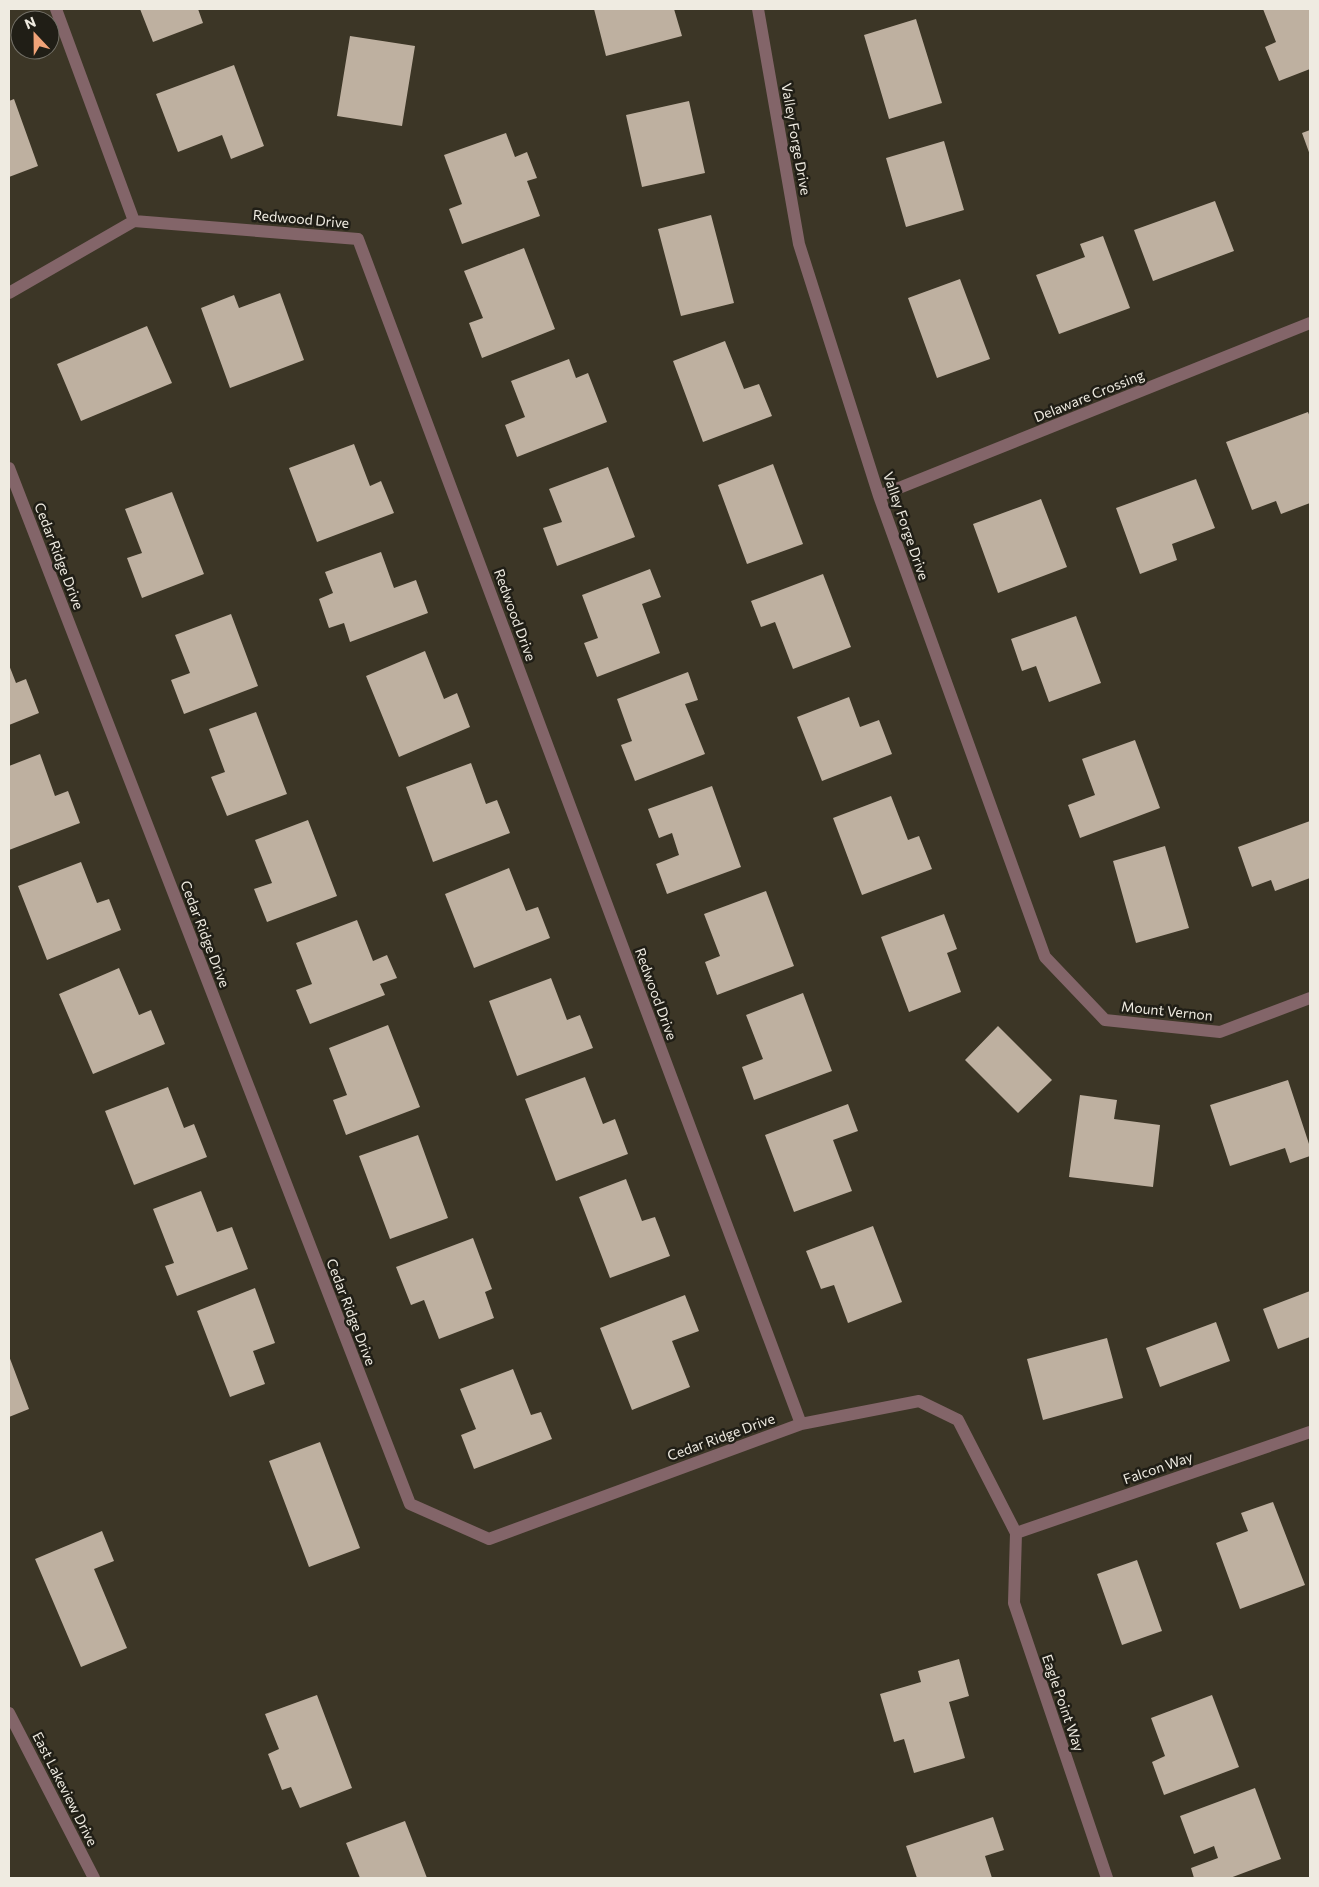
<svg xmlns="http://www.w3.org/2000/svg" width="1319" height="1887" viewBox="0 0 1319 1887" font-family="Commissioner,sans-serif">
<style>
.building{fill:#beb0a0}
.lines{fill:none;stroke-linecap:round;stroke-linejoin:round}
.minor{stroke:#836569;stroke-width:12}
.labels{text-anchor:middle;stroke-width:5;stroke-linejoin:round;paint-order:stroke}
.street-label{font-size:14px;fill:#efebe1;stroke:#201e16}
</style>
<rect width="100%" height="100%" fill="#3c3626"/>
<path class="building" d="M140,9H198L203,23L153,42Z
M594,9H674L682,36L606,56Z
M1263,9H1310V69L1279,81L1265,47L1276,42Z
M916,19L942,103L889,119L864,35Z
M350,36L415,46L402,126L337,116Z
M234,65L264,146L231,159L222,135L178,152L156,94Z
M14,99L38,166L9,177V101Z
M689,101L705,173L642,187L626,115Z
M1310,130V155L1302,133Z
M506,133L515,157L527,152L537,178L527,181L540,216L462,244L449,209L462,204L444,155Z
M944,141L964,210L906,227L886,158Z
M1215,201L1234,251L1153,281L1134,230Z
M711,215L734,303L681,316L658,229Z
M1103,236L1130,308L1059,334L1036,275L1085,257L1080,244Z
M524,248L555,329L482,358L469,323L483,318L464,271Z
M960,279L990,359L937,378L908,298Z
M280,293L304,360L230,388L201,308L234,295L239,308Z
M147,326L172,383L81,421L57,364Z
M725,341L744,389L759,384L772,416L703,442L673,361Z
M569,359L576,378L588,373L607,422L517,457L505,425L525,417L511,381Z
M1308,412L1310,417V503L1281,514L1276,501L1252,510L1226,442Z
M354,444L370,486L381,481L394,513L317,542L289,468Z
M773,464L803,544L747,564L718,485Z
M608,467L635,537L557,566L543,528L562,522L549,489Z
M1196,479L1215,528L1172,544L1177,560L1140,574L1116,508Z
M172,492L204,574L142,598L127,558L142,553L125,509Z
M1041,499L1067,567L998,593L973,524Z
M381,552L394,588L416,580L428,613L350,642L344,623L329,628L319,599L333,593L325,572Z
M650,569L661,597L642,604L660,653L597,677L584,643L598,638L582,595Z
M823,574L851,647L793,669L775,622L761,627L751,601Z
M231,614L258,686L184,714L171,680L190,673L175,635Z
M1076,616L1101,683L1049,702L1036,666L1022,671L1011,639Z
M425,651L444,699L457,693L470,727L399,757L366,676Z
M9,665L16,683L26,679L39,713L9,725Z
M688,672L698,700L685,704L705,754L635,781L621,745L632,741L617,699Z
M849,697L860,727L879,720L892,754L822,781L797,717Z
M256,712L287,794L227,816L211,777L225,772L209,729Z
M1135,740L1160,808L1080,838L1068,805L1095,795L1082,759Z
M40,754L55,796L68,791L80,823L9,850V766Z
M471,763L486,804L497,800L510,833L433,862L406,787Z
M712,786L741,867L667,894L656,864L679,855L672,833L659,838L648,809Z
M891,796L908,840L919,836L932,869L862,895L833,818Z
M308,820L337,896L267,922L254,889L272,883L255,840Z
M1310,821V878L1275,891L1271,880L1252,887L1238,847Z
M1165,846L1189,928L1136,943L1113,861Z
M81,862L97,903L109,899L121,930L47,960L18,886Z
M509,868L526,911L538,907L550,938L474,968L445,894Z
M766,891L794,966L717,995L705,962L720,956L704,914Z
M944,914L957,949L947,953L961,992L909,1012L881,937Z
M357,920L373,961L387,955L397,978L380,984L385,995L310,1024L296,990L312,984L296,943Z
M119,968L139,1015L151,1010L165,1044L93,1074L59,994Z
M551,978L567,1020L580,1015L593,1048L517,1076L489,1001Z
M803,993L832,1071L754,1100L742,1067L763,1059L746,1015Z
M388,1025L420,1107L346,1135L333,1100L347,1095L329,1048Z
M998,1026L1052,1080L1018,1113L965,1060Z
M585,1077L603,1124L615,1119L628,1154L556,1181L525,1099Z
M1288,1080L1310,1147V1156L1290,1163L1285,1148L1230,1166L1210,1105Z
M168,1087L184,1128L194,1124L207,1157L134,1185L105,1111Z
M1080,1095L1117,1100L1114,1119L1160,1125L1153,1187L1069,1177Z
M848,1104L858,1131L833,1140L852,1191L794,1212L765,1135Z
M418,1135L448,1218L390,1239L359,1156Z
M626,1179L642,1221L655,1217L670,1256L610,1278L579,1197Z
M201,1191L217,1232L232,1227L248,1269L177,1296L165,1266L174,1263L153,1209Z
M873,1226L902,1302L848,1323L834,1285L821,1289L806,1251Z
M473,1238L492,1289L485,1292L494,1318L439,1339L424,1300L411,1305L396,1267Z
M255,1288L275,1343L253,1351L265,1384L230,1397L197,1311Z
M1310,1291V1337L1278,1349L1263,1309Z
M685,1295L699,1331L672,1341L690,1387L632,1410L600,1328Z
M1216,1322L1230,1361L1160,1387L1146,1348Z
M1107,1338L1123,1398L1043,1420L1027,1359Z
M9,1356L29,1409L9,1417Z
M513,1369L531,1415L541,1412L552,1439L474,1469L461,1435L476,1429L460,1389Z
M320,1442L360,1548L309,1567L269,1461Z
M1273,1502L1305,1585L1240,1609L1216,1543L1248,1531L1241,1513Z
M102,1531L114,1561L94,1569L127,1648L81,1667L35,1559Z
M1137,1560L1162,1631L1122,1645L1097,1574Z
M959,1659L969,1696L949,1702L965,1758L914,1773L904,1739L894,1742L880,1694L921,1682L918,1671Z
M317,1695L352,1788L300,1808L291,1787L282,1790L268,1754L279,1749L265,1714Z
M1212,1695L1239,1767L1164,1795L1152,1762L1165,1756L1151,1718Z
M1255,1788L1281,1859L1230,1878H1194L1191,1868L1218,1858L1214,1846L1194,1854L1180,1816Z
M993,1817L1004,1850L985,1856L992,1878H917L906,1846Z
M405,1821L427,1878H360L346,1843Z"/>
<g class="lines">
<path class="minor" d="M56,9L134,221L358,239L801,1424
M758,9L799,244L879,496L1045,957L1105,1020L1220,1032L1310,998
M9,293L134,221
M9,468L410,1504L489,1539L801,1424L919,1401L958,1420L1016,1533L1014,1603L1107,1878
M879,496L1310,323
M1016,1533L1310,1432
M9,1713L94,1878"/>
</g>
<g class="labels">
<g class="street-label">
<text transform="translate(796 139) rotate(80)" y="5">Valley Forge Drive</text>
<text transform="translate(301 219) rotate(5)" y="5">Redwood Drive</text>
<text transform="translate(1089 396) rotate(-22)" y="5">Delaware Crossing</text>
<text transform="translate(906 526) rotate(71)" y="5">Valley Forge Drive</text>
<text transform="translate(59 556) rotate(69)" y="5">Cedar Ridge Drive</text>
<text transform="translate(515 615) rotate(70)" y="5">Redwood Drive</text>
<text transform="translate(205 934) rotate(69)" y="5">Cedar Ridge Drive</text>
<text transform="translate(656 994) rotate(70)" y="5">Redwood Drive</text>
<text transform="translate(1167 1011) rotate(6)" y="5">Mount Vernon</text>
<text transform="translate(351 1312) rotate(69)" y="5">Cedar Ridge Drive</text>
<text transform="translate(721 1437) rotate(-20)" y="5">Cedar Ridge Drive</text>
<text transform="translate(1158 1468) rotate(-19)" y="5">Falcon Way</text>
<text transform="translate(1063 1703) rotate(71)" y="5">Eagle Point Way</text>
<text transform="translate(65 1789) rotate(63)" y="5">East Lakeview Drive</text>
</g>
</g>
<rect width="1319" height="1887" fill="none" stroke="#efebe1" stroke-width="20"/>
<g transform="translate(35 35) rotate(338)"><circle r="24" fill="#201e16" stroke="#737067"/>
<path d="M0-4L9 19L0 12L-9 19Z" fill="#f0a378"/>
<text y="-8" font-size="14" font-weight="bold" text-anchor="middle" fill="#efebe1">N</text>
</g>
</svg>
